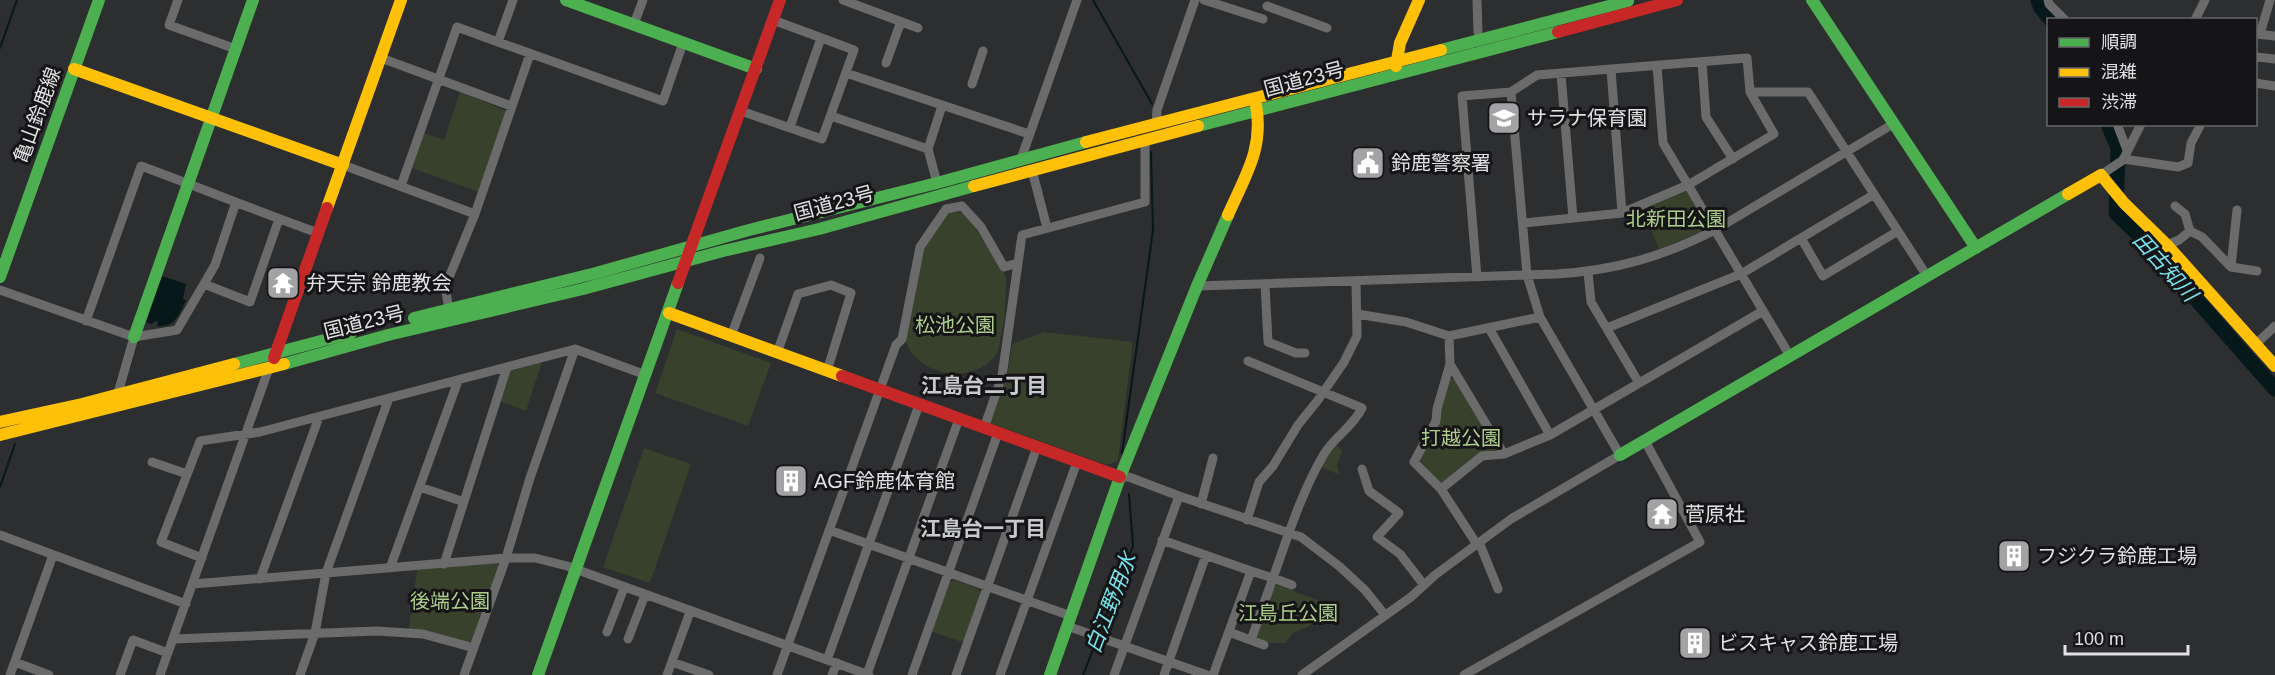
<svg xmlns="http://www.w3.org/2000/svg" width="2275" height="675" viewBox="0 0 2275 675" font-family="Helvetica,'Noto Sans JP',sans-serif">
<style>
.green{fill:#37412c}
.water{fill:#06181a}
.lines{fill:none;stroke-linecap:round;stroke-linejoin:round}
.stream{stroke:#06181a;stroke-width:2}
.river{stroke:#06181a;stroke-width:15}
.street{stroke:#6b6b6c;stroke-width:9}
.fast{stroke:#4caf50;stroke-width:12}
.slow{stroke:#ffc107;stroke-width:12}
.jam{stroke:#c62828;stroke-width:12}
.labels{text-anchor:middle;stroke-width:6;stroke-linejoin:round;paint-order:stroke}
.street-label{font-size:20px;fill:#e2e2e4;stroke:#151517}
.poi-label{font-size:20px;fill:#e2e2e4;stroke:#151517;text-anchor:start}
.park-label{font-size:20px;fill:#adce89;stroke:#151517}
.water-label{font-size:21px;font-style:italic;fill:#79e3ed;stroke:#151517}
.neighbourhood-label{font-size:21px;font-weight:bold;fill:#c8c9cd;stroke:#151517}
</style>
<rect width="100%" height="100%" fill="#2d2e2f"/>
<path class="green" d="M460,92L507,111L478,192L412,168L424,133L444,140Z
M1684,191L1688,193L1708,225L1707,229L1659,249L1643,209Z
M949,212L966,213L1006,277L1005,315L998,352C977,387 914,377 905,338L922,249L945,215Z
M677,329L771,363L748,426L655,393Z
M1044,332L1133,342L1118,461L1107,465L990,423L1007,377L1012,344Z
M542,362L526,411L499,401L510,371Z
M1455,378L1496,448L1495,452L1445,482H1440L1420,460L1440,423V408L1448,380Z
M1336,445L1342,450L1337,466L1340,475L1321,467Z
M644,448L691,464L650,583L603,567Z
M496,563L500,567L473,641L468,643L409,629L417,570Z
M954,580L979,589L981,595L965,640L962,642L933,632L931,628L948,583Z
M1275,584L1320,601L1310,626L1293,633L1285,643H1269L1255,638Z"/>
<path class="water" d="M162,276L186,284L183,298L186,301C179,314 175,328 157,326L158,322L155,321L152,324L146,322Z"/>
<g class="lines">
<path class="stream" d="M1093,0L1152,104
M0,48L17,0
M1122,453L1153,230L1151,152
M0,487L15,444
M1099,634L1133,546L1129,494
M1083,675L1097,640"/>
<path class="river" d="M2038,0L2041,8L2051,20
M2108,124L2118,148L2116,213L2143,239L2275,389"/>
<path class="street" d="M178,0L169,25L236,49
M513,0L498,42L663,101L683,43
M843,0L918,28
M1204,0L1263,19
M1477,0L1478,32
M2048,0L2049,4L2065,20
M1267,6L1327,28
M2195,20L2205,0
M634,24L643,0
M2256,34L2275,36
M2260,34L2270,0
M2256,57L2275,59
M381,58L511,106
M1702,62L1706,117L1733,159
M886,63L899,27L902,23
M1657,66L1663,143L1790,356
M1611,70L1622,213
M846,73L1029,134
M1561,74L1573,218
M2256,83L2275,86
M972,84L983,51
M1750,92H1808L1927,276
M741,111L822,139L854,50L773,20
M831,116L928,149
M1156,124L1157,110L1195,0
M2117,124L2127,150
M790,127L821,38
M1021,159L1077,0
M2123,159L2178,167L2188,163L2191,143L2200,126
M343,165L475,214
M1032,170L1047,228
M2101,175L2123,160L2141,124
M937,183L928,149L942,106
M401,186L457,27L498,42
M2175,206L2185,214L2190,231
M1801,238L1823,276L1898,231
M2167,245L2179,240L2190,231L2202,237L2231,267L2237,210
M2231,267L2257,271
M1588,272L1591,302L1639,383
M1477,277L1462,96L1511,92L1537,75L1747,58L1750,92L1774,134L1688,185L1622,213L1523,223
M204,284L250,302L279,219
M1265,284L1268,342L1296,353H1305
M1197,286L1557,274C1616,270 1662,257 1715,230L1893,124
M0,290L134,337L177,330L215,265L236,202
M449,309L445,287L475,214L530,54
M1357,314L1406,322L1449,336L1540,317
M86,321L141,166C201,188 259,212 318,233
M1489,328L1550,435
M1607,328L1741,274L1873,195
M731,336L760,258
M1449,336L1450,364L1437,409L1436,421L1414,462L1441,489L1476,543
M2256,344L2275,326
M777,353L798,294L831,285L851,293L827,371
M1450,364L1504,454
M118,393L134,337
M984,428L1002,376L1022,235L1145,202V139
M152,462L187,474
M1362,469L1369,491L1399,513L1377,537L1400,554L1424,585
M1120,477H1129L1179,496L1301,537L1339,566L1365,590L1385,615
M420,487L464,502
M1441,489L1482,456L1504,454L1550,435L1763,311
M1201,504L1213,458
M1247,520L1259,482L1273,466L1298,425L1318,400L1344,362L1357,336L1356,281
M829,530L1071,616
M0,535L186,604
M1162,540L1251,571
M1479,542L1498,589
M202,558L161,542L200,441L260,432L575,349L646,375
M444,564L507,367
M390,568L458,381
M260,579L319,417
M193,584L506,558H535L567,566L869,675
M1067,626L1207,675
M607,632L624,588
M1229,632L1264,645
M174,639L377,631L423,634L474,648
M628,639L645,595
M1251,640L1273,578L1292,585
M827,660L919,405
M15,662L49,675
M672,662L709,675
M867,674L959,419
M10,675L53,555
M120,675L133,640L168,653
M160,675L269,368
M300,675L315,633L326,573L389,398
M464,675L506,558L530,478L575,349
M667,675L690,612
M777,675L896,345L902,339L920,247L946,209L962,206L981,227L1004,267L1018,263
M832,675L837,663
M912,675L998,433
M956,675L1037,447
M1000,675L1077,462
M1114,675L1179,496
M1164,675L1206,555
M1213,675L1251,571L1273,578C1288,536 1301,493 1324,454C1335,436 1353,427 1362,408L1248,361
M1302,675L1411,597L1435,575L1511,519L1620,455L1540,317L1527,275L1511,92
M1464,675L1700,542L1645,441"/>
<path class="fast" d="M566,0L756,69
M1812,0L1976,248
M1441,50L1628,1
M1198,126L1558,32
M0,277L99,0
M414,318L596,273L749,230L937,183L1086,142
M134,337L253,0
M234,364L351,333
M284,364L388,335L583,289L723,251L819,229L974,186
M1620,455L2068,194
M538,675L678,283
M1050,675L1120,477L1197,286L1228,215"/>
<path class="slow" d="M1396,66L1400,43L1419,0
M74,69L343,165
M1086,142L1441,50
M974,186L1198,126
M2068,194L2101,175L2124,203L2167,245L2275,366
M327,208L401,0
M1228,215C1245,176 1264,149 1256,105
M669,313L842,376
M0,422L82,404L234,364
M0,435L284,364"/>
<path class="jam" d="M1558,32L1677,0
M678,283L780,0
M274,358L327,208
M842,376L1120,477"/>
</g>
<defs>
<symbol id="school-square" viewBox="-11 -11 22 22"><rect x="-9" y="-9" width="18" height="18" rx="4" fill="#a3a3a5" stroke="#151517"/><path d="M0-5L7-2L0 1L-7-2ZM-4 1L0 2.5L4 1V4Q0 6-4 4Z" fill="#fff"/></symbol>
<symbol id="civic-square" viewBox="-11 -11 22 22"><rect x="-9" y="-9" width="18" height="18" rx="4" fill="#a3a3a5" stroke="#151517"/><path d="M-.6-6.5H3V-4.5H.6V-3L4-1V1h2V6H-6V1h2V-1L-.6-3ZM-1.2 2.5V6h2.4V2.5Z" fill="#fff"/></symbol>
<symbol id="temple-square" viewBox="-11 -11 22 22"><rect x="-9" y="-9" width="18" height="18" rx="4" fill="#a3a3a5" stroke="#151517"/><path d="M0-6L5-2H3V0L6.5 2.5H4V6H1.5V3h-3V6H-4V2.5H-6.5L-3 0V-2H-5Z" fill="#fff"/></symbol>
<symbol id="building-square" viewBox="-11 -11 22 22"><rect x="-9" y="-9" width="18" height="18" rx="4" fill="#a3a3a5" stroke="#151517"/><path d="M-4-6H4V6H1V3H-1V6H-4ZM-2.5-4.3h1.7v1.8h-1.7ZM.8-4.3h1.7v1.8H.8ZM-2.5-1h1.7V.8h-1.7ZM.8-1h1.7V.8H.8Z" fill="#fff"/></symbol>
</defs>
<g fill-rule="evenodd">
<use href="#school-square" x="1485" y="99" width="38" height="38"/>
<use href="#civic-square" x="1349" y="144" width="38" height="38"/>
<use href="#temple-square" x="264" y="264" width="38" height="38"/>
<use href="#building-square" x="772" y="462" width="38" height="38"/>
<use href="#temple-square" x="1643" y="495" width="38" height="38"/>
<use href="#building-square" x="1995" y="537" width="38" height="38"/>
<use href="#building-square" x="1676" y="624" width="38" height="38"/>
</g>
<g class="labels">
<g class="street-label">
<text transform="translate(1304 79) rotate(-15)" y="7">国道23号</text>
<text transform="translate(37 115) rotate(-70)" y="7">亀山鈴鹿線</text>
<text transform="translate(834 203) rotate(-15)" y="7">国道23号</text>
<text transform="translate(364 322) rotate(-14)" y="7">国道23号</text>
</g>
<g class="poi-label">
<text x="1527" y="125">サラナ保育園</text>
<text x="1391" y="170">鈴鹿警察署</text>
<text x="306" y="290">弁天宗 鈴鹿教会</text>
<text x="814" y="488">AGF鈴鹿体育館</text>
<text x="1685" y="521">菅原社</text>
<text x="2037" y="563">フジクラ鈴鹿工場</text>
<text x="1718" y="650">ビスキャス鈴鹿工場</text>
</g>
<g class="park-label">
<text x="1676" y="226">北新田公園</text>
<text x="955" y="332">松池公園</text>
<text x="1461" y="445">打越公園</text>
<text x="450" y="608">後端公園</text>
<text x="1288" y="620">江島丘公園</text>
</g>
<g class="water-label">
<text transform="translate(2165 267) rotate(48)" y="7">田古知川</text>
<text transform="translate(1111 603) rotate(-69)" y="7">白江野用水</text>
</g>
<g class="neighbourhood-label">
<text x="984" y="393">江島台二丁目</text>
<text x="983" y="536">江島台一丁目</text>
</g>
</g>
<rect x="2047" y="18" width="210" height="108" fill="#151517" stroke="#676769" stroke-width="1.5"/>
<rect x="2059" y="38" width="30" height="9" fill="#4caf50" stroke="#676769" stroke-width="1.5"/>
<text x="2101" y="48" font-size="18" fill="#e2e2e4">順調</text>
<rect x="2059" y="68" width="30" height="9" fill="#ffc107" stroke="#676769" stroke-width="1.5"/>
<text x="2101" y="78" font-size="18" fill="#e2e2e4">混雑</text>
<rect x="2059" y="98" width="30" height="9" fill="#c62828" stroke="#676769" stroke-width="1.5"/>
<text x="2101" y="108" font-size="18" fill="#e2e2e4">渋滞</text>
<path d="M2065 645v9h123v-9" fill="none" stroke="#e2e2e4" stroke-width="3"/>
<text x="2074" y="645" font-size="18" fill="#e2e2e4" stroke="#151517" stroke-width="4.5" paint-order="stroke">100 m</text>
</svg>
